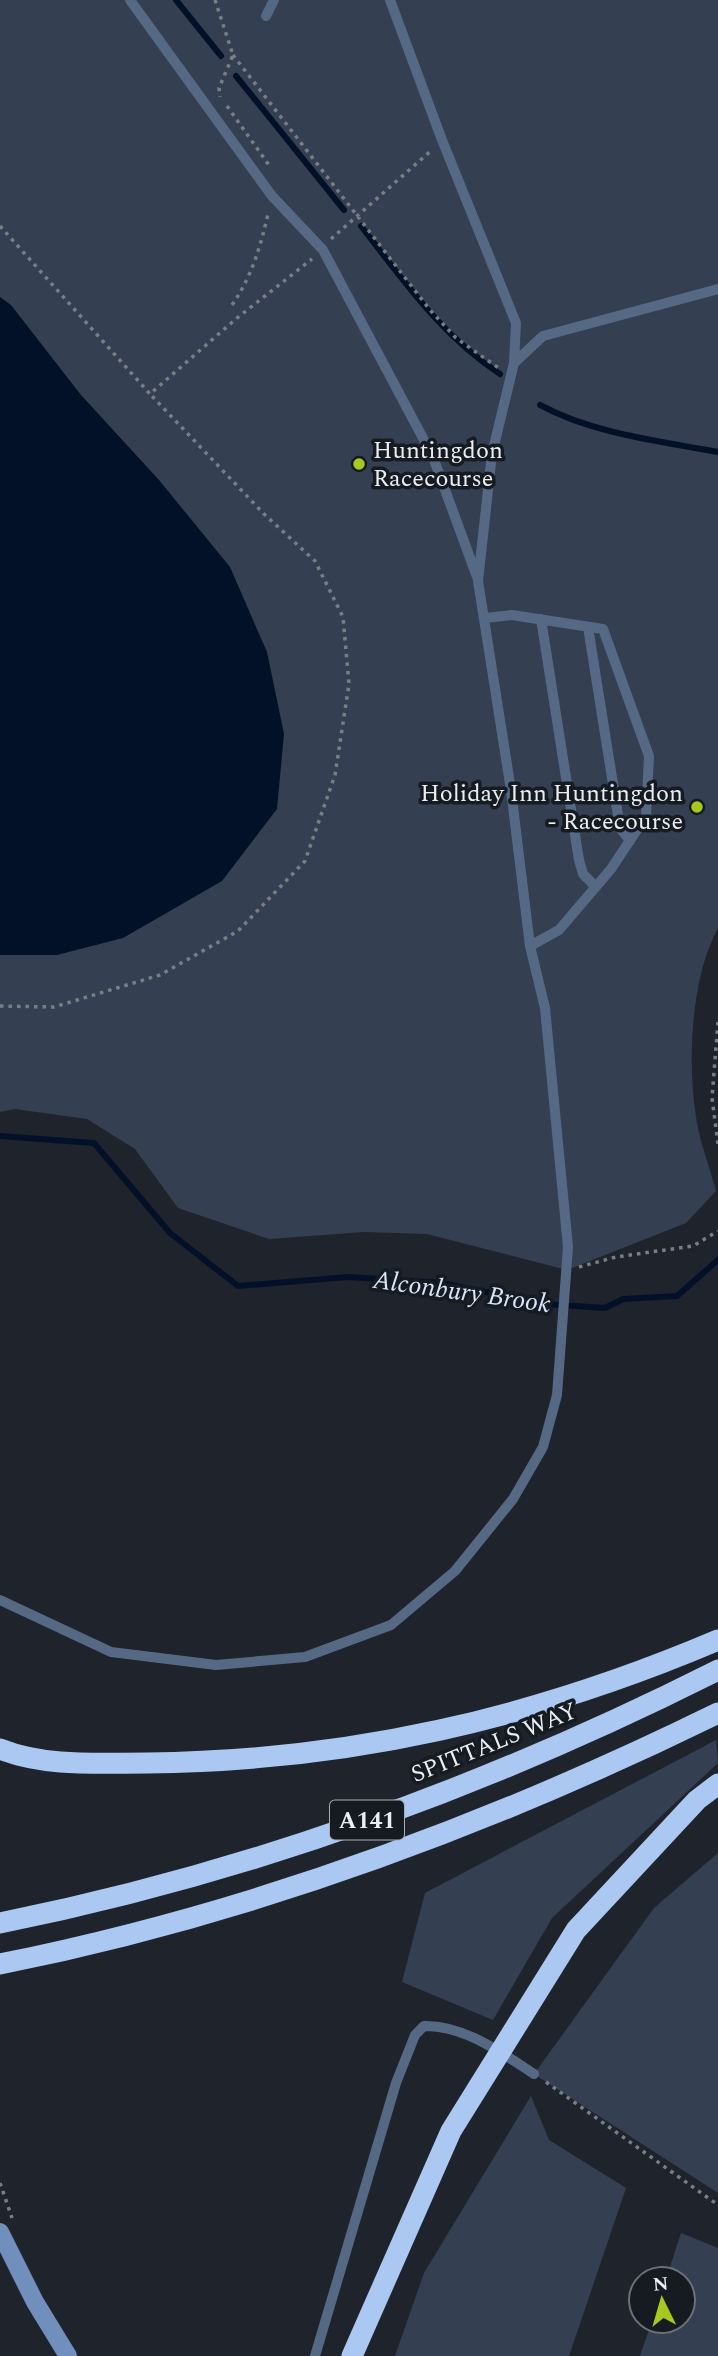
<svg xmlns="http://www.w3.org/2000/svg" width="718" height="2356" viewBox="0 0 718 2356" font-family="Spectral,serif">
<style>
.green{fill:#344051}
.water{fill:#031128}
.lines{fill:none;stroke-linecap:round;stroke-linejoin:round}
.stream{stroke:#031128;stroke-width:6}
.path{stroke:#797e84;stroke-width:3.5;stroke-dasharray:3.5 5;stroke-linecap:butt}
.lane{stroke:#556985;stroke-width:10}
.secondary{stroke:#708fbd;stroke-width:18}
.highway{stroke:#abc8f3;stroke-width:21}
.poi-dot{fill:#a7c81f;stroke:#161b22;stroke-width:2.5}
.labels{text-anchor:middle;stroke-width:7;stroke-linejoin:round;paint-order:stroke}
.shield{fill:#161b22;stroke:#aaafb4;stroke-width:2}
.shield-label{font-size:23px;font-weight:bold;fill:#eaeef3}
.poi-label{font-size:24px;fill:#eaeef3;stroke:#161b22;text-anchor:start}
.street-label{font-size:24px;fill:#eaeef3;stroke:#161b22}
.water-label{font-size:26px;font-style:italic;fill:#d7e6fb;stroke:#161b22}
</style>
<rect width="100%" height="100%" fill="#1f242c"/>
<path class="green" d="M0,0H718V928C690,979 687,1066 697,1123C701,1146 710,1168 716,1191L686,1223L567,1270L427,1234L364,1232L269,1239L178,1208L135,1149L87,1119L15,1109L0,1112Z
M716,1740L718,1763L552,1918L493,2020L402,1982L425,1893Z
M718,1853V2193L534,2074L654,1908Z
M531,2096L549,2140L626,2188L569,2356H395L424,2273Z
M681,2233L718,2248V2356H640L652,2321H683V2279H666Z"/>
<path class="water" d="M0,297L11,305L81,395L159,480L230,567L267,652L284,734L277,809L222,881L123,938L57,955H0Z"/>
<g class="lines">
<path class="stream" d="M176,0L221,56
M236,76L344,210
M361,226C403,280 442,336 500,374
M540,405C594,434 659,441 718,452
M0,1136L94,1143L170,1233L238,1286L348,1277L442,1283L544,1304L605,1308L623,1299L677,1296L718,1260"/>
<path class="path" d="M215,0L233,55L219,88L220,97
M233,55L430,310L456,338L500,369
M227,106L271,168
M0,226L150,394L237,318L312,259
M331,239L433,149
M232,305C252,276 260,248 268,214
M0,1006L54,1007L160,975L238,931L305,861L335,775L349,684L343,617L315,561L264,514L150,394
M718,1022L712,1098L718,1144
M579,1267L616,1257L693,1246L718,1231
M546,2082L718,2205
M0,2183L12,2218"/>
<path class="lane" d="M130,0L272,196L323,250L433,457L477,577
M390,0L442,140L516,323L514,363
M266,16L274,0
M485,618L512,615L603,629L649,756L646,816L611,869L559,930L530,946
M541,619L579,860L583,874L596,887
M588,627L620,828L630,841
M0,1600L111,1652L216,1665L305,1657L391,1625L455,1571L513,1499L543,1447L557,1395L568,1247L545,1008L530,946L511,790L478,581L492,454L514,363L543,336L718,289
M315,2356L396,2083L415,2035L424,2026C464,2025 502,2053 534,2074"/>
<path class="secondary" d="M0,2232L35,2302L68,2356"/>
<path class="highway" d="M0,1749C45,1767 98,1763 147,1763C349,1761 532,1719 718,1640
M0,1923C249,1873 492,1784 718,1670
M0,1964C250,1914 490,1825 718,1713
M352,2356L451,2131L576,1930L697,1800L718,1784"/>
</g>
<g class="poi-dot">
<circle cx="359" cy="464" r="7"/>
<circle cx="697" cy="807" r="7"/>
</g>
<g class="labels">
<rect class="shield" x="330" y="1800.5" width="74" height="39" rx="5"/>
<g class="shield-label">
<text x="367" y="1828">A141</text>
</g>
<g class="poi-label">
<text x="373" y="458">Huntingdon<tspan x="373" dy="28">Racecourse</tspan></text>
<text x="683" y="801" text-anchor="end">Holiday Inn Huntingdon<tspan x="683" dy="28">- Racecourse</tspan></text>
</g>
<g class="street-label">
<text transform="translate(494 1742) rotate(-22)" y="8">SPITTALS WAY</text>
</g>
<g class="water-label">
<text transform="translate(462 1291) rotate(8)" y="9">Alconbury Brook</text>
</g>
</g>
<g transform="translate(662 2300) rotate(355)"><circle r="33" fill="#161b22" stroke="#6b6f76" stroke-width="2"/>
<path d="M0-5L12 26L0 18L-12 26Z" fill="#a7c81f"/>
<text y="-10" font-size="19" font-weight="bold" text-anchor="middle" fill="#eaeef3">N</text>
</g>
</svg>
